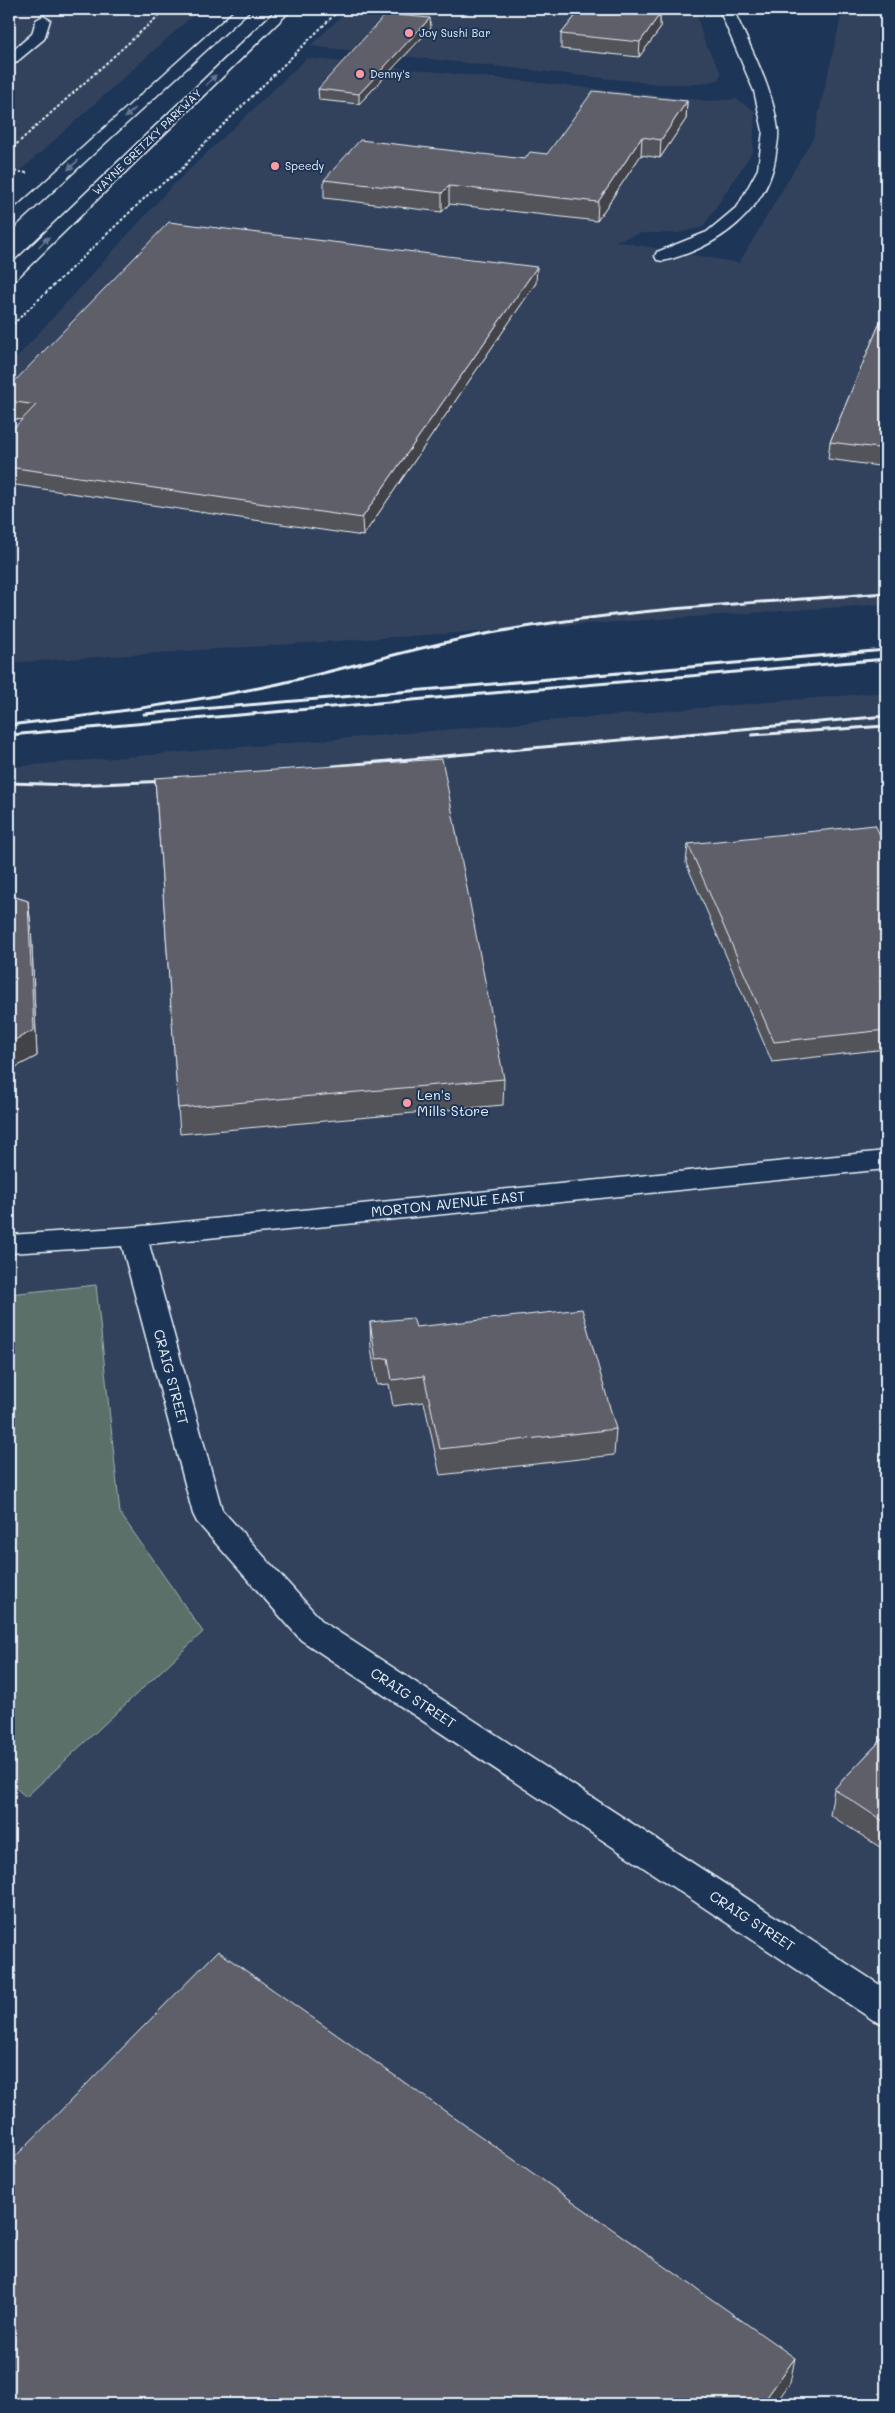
<svg xmlns="http://www.w3.org/2000/svg" width="895" height="2413" viewBox="0 0 895 2413" font-family="Mali,sans-serif">
<style>
.built{fill:#31425c}
.green{fill:#5b6f6b;stroke:#a2b0b2}
.lines{fill:none;stroke-linecap:round;stroke-linejoin:round}
.minor-casing{stroke:#e8f1f8;stroke-width:3}
.major-casing{stroke:#e8f1f8;stroke-width:3}
.path{stroke:#e8f1f8;stroke-width:2;stroke-dasharray:3 2;stroke-linecap:butt}
.minor{fill:#1d3557;fill-rule:evenodd}
.major{fill:#1d3557;fill-rule:evenodd}
.rail{stroke:#e8f1f8;stroke-width:3}
.wall{fill:#52525a;stroke:#e8f1f8}
.shaded-wall{fill:#42424a;stroke:#e8f1f8}
.building{fill:#5f5f69;stroke:#e8f1f8}
.oneway{fill:#64778f}
.poi-dot{fill:#ff9aa2;stroke:#1d3557;stroke-width:2}
.labels{text-anchor:middle;stroke-width:4;stroke-linejoin:round;paint-order:stroke}
.far-poi-label{font-size:11px;fill:#e8f1f8;stroke:#1d3557;text-anchor:start}
.far-street-label{font-size:11px;fill:#e8f1f8;stroke:#1d3557}
.poi-label{font-size:14px;fill:#e8f1f8;stroke:#1d3557;text-anchor:start}
.street-label{font-size:14px;fill:#e8f1f8;stroke:#1d3557}
</style>
<rect width="100%" height="100%" fill="#1d3557"/>
<filter id="ink" filterUnits="userSpaceOnUse"><feTurbulence type="fractalNoise" baseFrequency=".02" numOctaves="2"/><feDisplacementMap in="SourceGraphic" scale="10" xChannelSelector="R" yChannelSelector="G"/><feConvolveMatrix kernelMatrix="1 2 1 2 8 2 1 2 1" color-interpolation-filters="sRGB"/></filter>
<g filter="url(#ink)">
<path class="built" d="M9,9H200L9,181Z
M349,9H695L704,41L721,73L718,80L699,84H658L310,46Z
M843,9H886V604L9,663V366L171,187L307,58L710,101L736,99L755,111L753,151L703,227L678,233H642L615,241L739,263L813,138Z
M886,692V2404H9V1782L25,1797L203,1632L120,1513L96,1286L9,1294V767Z"/>
<path class="green" d="M96,1285L120,1513L203,1632L26,1797L9,1782V1294Z"/>
<g class="lines">
<defs>
<path id="minor" d="M719,9H733C750,47 773,88 778,130C779,137 777,145 776,153C769,211 717,248 663,261L657,260L655,256L657,252L707,232L738,206L758,169L763,131L754,91Z
M43,16L50,20L44,39L14,64L9,65V54L32,34L36,20Z
M886,1151V1169L149,1244L222,1510L323,1622L886,1989V2025L873,2020L301,1640L197,1522L193,1514L122,1246L9,1253V1235L133,1227Z"/>
<path id="major" d="M236,9H251L15,226L9,228V214Z
M277,9H292L15,280L9,281V267Z"/>
</defs>
<use href="#minor" class="minor-casing"/>
<use href="#major" class="major-casing"/>
<path class="path" d="M9,151L166,9
M9,171L28,173
M9,328L152,191L181,170L202,146L340,9"/>
<use href="#minor" class="minor"/>
<use href="#major" class="major"/>
<path class="rail" d="M144,714L886,650
M9,725C99,715 189,703 278,684C349,668 419,646 491,633C621,609 754,603 886,593
M9,735L886,659
M752,735L886,726
M333,766L886,716
M9,783L75,785L169,781"/>
</g>
<path class="wall" d="M581,9H644L641,12L660,14V29L639,57L561,49V34Z
M431,28L359,104L319,100L318,89Z
M687,101L686,119L660,158L641,155L597,221L449,204L442,212L324,198V180L525,159L547,154Z
M536,283L363,536L9,484V433L22,420L9,418V387Z
M886,308V467L828,459L830,442Z
M155,778L504,1079L503,1105L180,1134Z
M688,844L886,847V1049L772,1062L686,863Z
M9,895L28,901L31,926L37,1056L14,1068H9Z
M370,1322L416,1327L616,1429L614,1455L440,1475L424,1402L393,1406L389,1384L377,1385L371,1348Z
M886,1735V1851L830,1815L834,1789Z"/>
<path class="shaded-wall" d="M634,9H644L631,26L632,11Z
M660,14V29L639,57L640,42Z
M430,18L431,28L359,104V94Z
M687,101L686,119L660,158L661,140Z
M642,137L641,155L597,221L598,202Z
M449,186V204L442,212V193Z
M537,267L536,283L363,536L362,518Z
M28,901L31,926L37,1056L14,1068L11,1042Z
M795,2358L790,2383L775,2404H762Z"/>
<path class="building" d="M581,9H634L632,11L660,14L640,42L561,34Z
M386,14L430,18L359,94L318,89Z
M593,91L687,101L661,140L642,137L598,202L449,186L442,193L324,180L360,140L525,159L530,152L547,154Z
M169,222L537,267L362,518L9,467V433L36,405L9,401V387Z
M886,308V449L830,442Z
M442,759L504,1079L178,1108L155,778Z
M875,825L886,847V1030L774,1042L688,844Z
M9,895L28,901L34,1030L11,1042L9,1043Z
M582,1309L616,1429L440,1449L424,1376L392,1380L388,1358L376,1359L370,1322L413,1318L416,1327Z
M886,1735V1823L834,1789Z
M218,1951L795,2358L762,2404H9V2163Z"/>
<defs><path id="oneway-solid" d="M-6-.8H1V-3.2L6.5 0L1 3.2V.8H-6Z" transform="scale(1.25)"/></defs>
<g class="oneway">
<use href="#oneway-solid" transform="translate(211 80) rotate(-44)"/>
<use href="#oneway-solid" transform="translate(130 113) rotate(138)"/>
<use href="#oneway-solid" transform="translate(73 165) rotate(138)"/>
<use href="#oneway-solid" transform="translate(44 242) rotate(-44)"/>
</g>
</g>
<g class="poi-dot">
<circle cx="409" cy="33" r="5"/>
<circle cx="360" cy="74" r="5"/>
<circle cx="275" cy="166" r="5"/>
<circle cx="407" cy="1103" r="5"/>
</g>
<g class="labels">
<g class="far-poi-label">
<text x="419" y="37">Joy Sushi Bar</text>
<text x="370" y="78">Denny's</text>
<text x="285" y="170">Speedy</text>
</g>
<g class="far-street-label">
<text transform="translate(147 142) rotate(-44)" y="4">WAYNE GRETZKY PARKWAY</text>
</g>
<g class="poi-label">
<text x="417" y="1100">Len's<tspan x="417" dy="16">Mills Store</tspan></text>
</g>
<g class="street-label">
<text transform="translate(448 1204) rotate(-6)" y="5">MORTON AVENUE EAST</text>
<text transform="translate(171 1377) rotate(75)" y="5">CRAIG STREET</text>
<text transform="translate(413 1698) rotate(33)" y="5">CRAIG STREET</text>
<text transform="translate(752 1921) rotate(33)" y="5">CRAIG STREET</text>
</g>
</g>
<rect width="895" height="2413" fill="none" stroke="#1d3557" stroke-width="30"/>
<rect x="15" y="15" width="865" height="2383" fill="none" stroke="#e8f1f8" stroke-width="2" filter="url(#ink)"/>
</svg>
